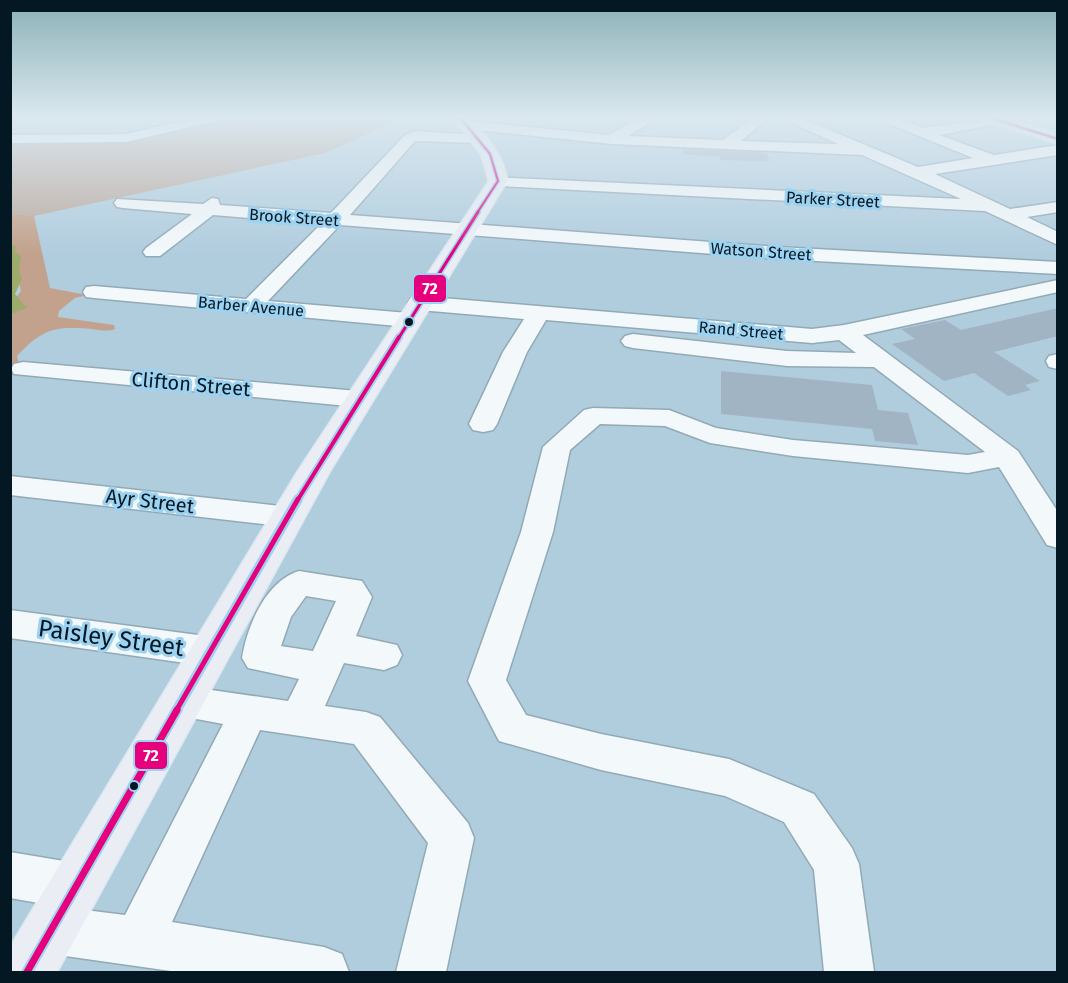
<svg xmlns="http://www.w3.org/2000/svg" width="1068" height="983" viewBox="0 0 1068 983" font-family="'Fira Sans',sans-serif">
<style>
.green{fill:#baaa9f}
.forest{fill:#c2a28c}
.water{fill:#9eac6b}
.building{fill:#a1b4c4}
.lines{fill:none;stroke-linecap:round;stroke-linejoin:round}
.minor-casing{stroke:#92a9b6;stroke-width:3}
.major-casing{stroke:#dbe8f0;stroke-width:3}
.minor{fill:#f3f8fa;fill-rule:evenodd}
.major{fill:#eaedf4;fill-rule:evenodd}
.bus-1-far4-casing{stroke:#9dd3f1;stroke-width:4.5}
.bus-1-far3-casing{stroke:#9dd3f1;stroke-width:6}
.bus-1-far2-casing{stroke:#9dd3f1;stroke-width:8}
.bus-1-far1-casing{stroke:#9dd3f1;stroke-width:10}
.bus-1-casing{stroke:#9dd3f1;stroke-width:11}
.bus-1-far4{stroke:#e5007d;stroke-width:2}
.bus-1-far3{stroke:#e5007d;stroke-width:3}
.bus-1-far2{stroke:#e5007d;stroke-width:4}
.bus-1-far1{stroke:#e5007d;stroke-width:5}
.bus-1{stroke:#e5007d;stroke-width:7}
.bus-dot{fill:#041823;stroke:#9dd3f1;stroke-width:2}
.labels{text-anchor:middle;stroke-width:6;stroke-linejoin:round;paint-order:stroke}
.far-street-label{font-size:16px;fill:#041823;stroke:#9dd3f1}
.street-label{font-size:20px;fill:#041823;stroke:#9dd3f1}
.near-street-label{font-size:24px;fill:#041823;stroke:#9dd3f1}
.line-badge{stroke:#9dd3f1;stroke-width:2}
.badge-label{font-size:16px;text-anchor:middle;font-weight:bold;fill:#fff}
</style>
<rect width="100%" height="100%" fill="#b0cdde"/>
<path class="green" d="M198,116H392L383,127L325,153L34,216L11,214L10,139H112L174,125Z"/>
<path class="forest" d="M11,214L34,216L50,288L87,295L75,298L59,311L58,317L114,325L115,329C108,332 99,330 92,329C55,326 43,328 17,356L21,372L11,375V305L21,291L11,249Z"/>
<path class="water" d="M11,244L16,246L15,252L21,256L19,271L22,279L15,294L27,308L11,314Z"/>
<path class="building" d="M683,149L767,153L769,161L722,160L719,157L683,154Z
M1058,308V336L994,352L1040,381L1025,385L1031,390L1008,396L974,373L944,381L892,344L915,339L901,329L945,320L961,330Z
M721,371L872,385L878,410L908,413L918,445L875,441L872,429L721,414Z"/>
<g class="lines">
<defs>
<path id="minor" d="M202,116H227L225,119L126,142L10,143V135L126,134Z
M643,116H660L629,136L723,140L755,116H771L741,141L838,144L777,116H796L918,167L973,158L870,116H890L923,128L1003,117V123L939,135L994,155L1058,145V155L935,174L1010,209L1058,202V212L1027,217L1058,232V245L985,211L498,186L492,185L490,181L492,177L961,199L862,155L612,144L467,129L460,125L467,121L609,135Z
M1013,116H1035L1037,119L1030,123Z
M416,131L477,135L484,139L477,143L415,141L350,215L778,247L1058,262V274L778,259L340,225L268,301L408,313L416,315L419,320L416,325L408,327L94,298L86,297L83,292L86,287L94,286L246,299L321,224L213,215L160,256H146L143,252L146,248L192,214L123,208L117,207L114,203L117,199L203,204L212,198L218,199L220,205L331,213L405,135Z
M1058,280V292L863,335L1018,451L1058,512V548L1047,545L999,467L968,473L793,456L710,443L665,426L600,424L570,450L553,532L506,680L526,715L601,734L729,759L814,794L852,848L859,864L874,972H824L814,870L784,822L725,796L601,770L499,741L468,681L521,532L543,447L584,410L593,408L669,410L716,428L793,440L968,455L985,452L874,367L787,366L633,348L625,346L621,341L625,336L633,334L787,351L856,353L839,340L812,343L546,320L527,352L497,424L493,430L483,432L473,430L469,424L503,352L524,319L419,310L411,308L408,303L411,298L419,296L812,329L844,325Z
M1058,354V369L1049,367L1046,361L1049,356Z
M23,362L358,391L367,393L371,399L367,405L358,407L14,374L11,369L14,364Z
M10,476L289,507L300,510L305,517L300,524L289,527L10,495Z
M299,571L362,581L372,597L356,636L397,645L402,655L397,665L384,670L344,663L325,706L366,712L380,717L468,823L474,838L446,972H396L428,843L354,744L260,730L172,922L324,947L342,954L349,972H178L51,954L34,947L27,930L34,913L51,906L61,907L10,898V852L76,863L93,869L99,886L93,903L77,909L125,915L223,724L170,714L165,702L170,690L184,686L288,701L299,679L248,668L242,658C247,626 266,581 299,571ZM306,596L336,601L313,651L281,646L291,617Z
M10,610L213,637L226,642L231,652L226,662L213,667L10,638Z"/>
<path id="major" d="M451,116H467C485,135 504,154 507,181L330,471L57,972H10V947L298,471L489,181L481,154Z
M977,116H1001L1058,134V144L980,119Z"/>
</defs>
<use href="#minor" class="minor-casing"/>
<use href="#major" class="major-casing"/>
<use href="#minor" class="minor"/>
<use href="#major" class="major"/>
<defs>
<path id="bus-1-far4" d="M459,116L490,154L498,181L477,213
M985,116L1058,139"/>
<path id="bus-1-far3" d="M398,339L478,212"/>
<path id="bus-1-far2" d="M297,501L399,337"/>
<path id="bus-1-far1" d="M176,711L298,499"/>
<path id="bus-1" d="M27,972L177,710"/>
</defs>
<use href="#bus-1-far4" class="bus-1-far4-casing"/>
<use href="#bus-1-far3" class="bus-1-far3-casing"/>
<use href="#bus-1-far2" class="bus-1-far2-casing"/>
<use href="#bus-1-far1" class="bus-1-far1-casing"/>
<use href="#bus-1" class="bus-1-casing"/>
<use href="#bus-1-far4" class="bus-1-far4"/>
<use href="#bus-1-far3" class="bus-1-far3"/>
<use href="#bus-1-far2" class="bus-1-far2"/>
<use href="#bus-1-far1" class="bus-1-far1"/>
<use href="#bus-1" class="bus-1"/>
</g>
<linearGradient id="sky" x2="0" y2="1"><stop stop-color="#8ab1b6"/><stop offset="0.46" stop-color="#dbe8f0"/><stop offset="1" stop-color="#dbe8f0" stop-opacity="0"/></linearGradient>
<rect width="1068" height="254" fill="url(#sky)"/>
<g class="bus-dot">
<circle cx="409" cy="322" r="5"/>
<circle cx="134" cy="786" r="5"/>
</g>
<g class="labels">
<g class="far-street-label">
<text transform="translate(833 199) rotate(3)" y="6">Parker Street</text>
<text transform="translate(294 217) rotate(4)" y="6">Brook Street</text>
<text transform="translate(761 251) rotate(4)" y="6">Watson Street</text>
<text transform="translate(251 306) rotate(5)" y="6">Barber Avenue</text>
<text transform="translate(741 330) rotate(5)" y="6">Rand Street</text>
</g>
<g class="street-label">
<text transform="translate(191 384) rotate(5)" y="7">Clifton Street</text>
<text transform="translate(150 501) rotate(7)" y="7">Ayr Street</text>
</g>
<g class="near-street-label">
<text transform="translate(111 638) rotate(8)" y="8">Paisley Street</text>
</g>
</g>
<g class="line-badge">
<rect x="413" y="274" width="34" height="29" rx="6" fill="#e5007d"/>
<rect x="134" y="741" width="34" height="29" rx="6" fill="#e5007d"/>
</g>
<g class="badge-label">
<text x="430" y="294">72</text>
<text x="151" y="761">72</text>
</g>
<rect width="1068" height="983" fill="none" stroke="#041823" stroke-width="24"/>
</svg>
